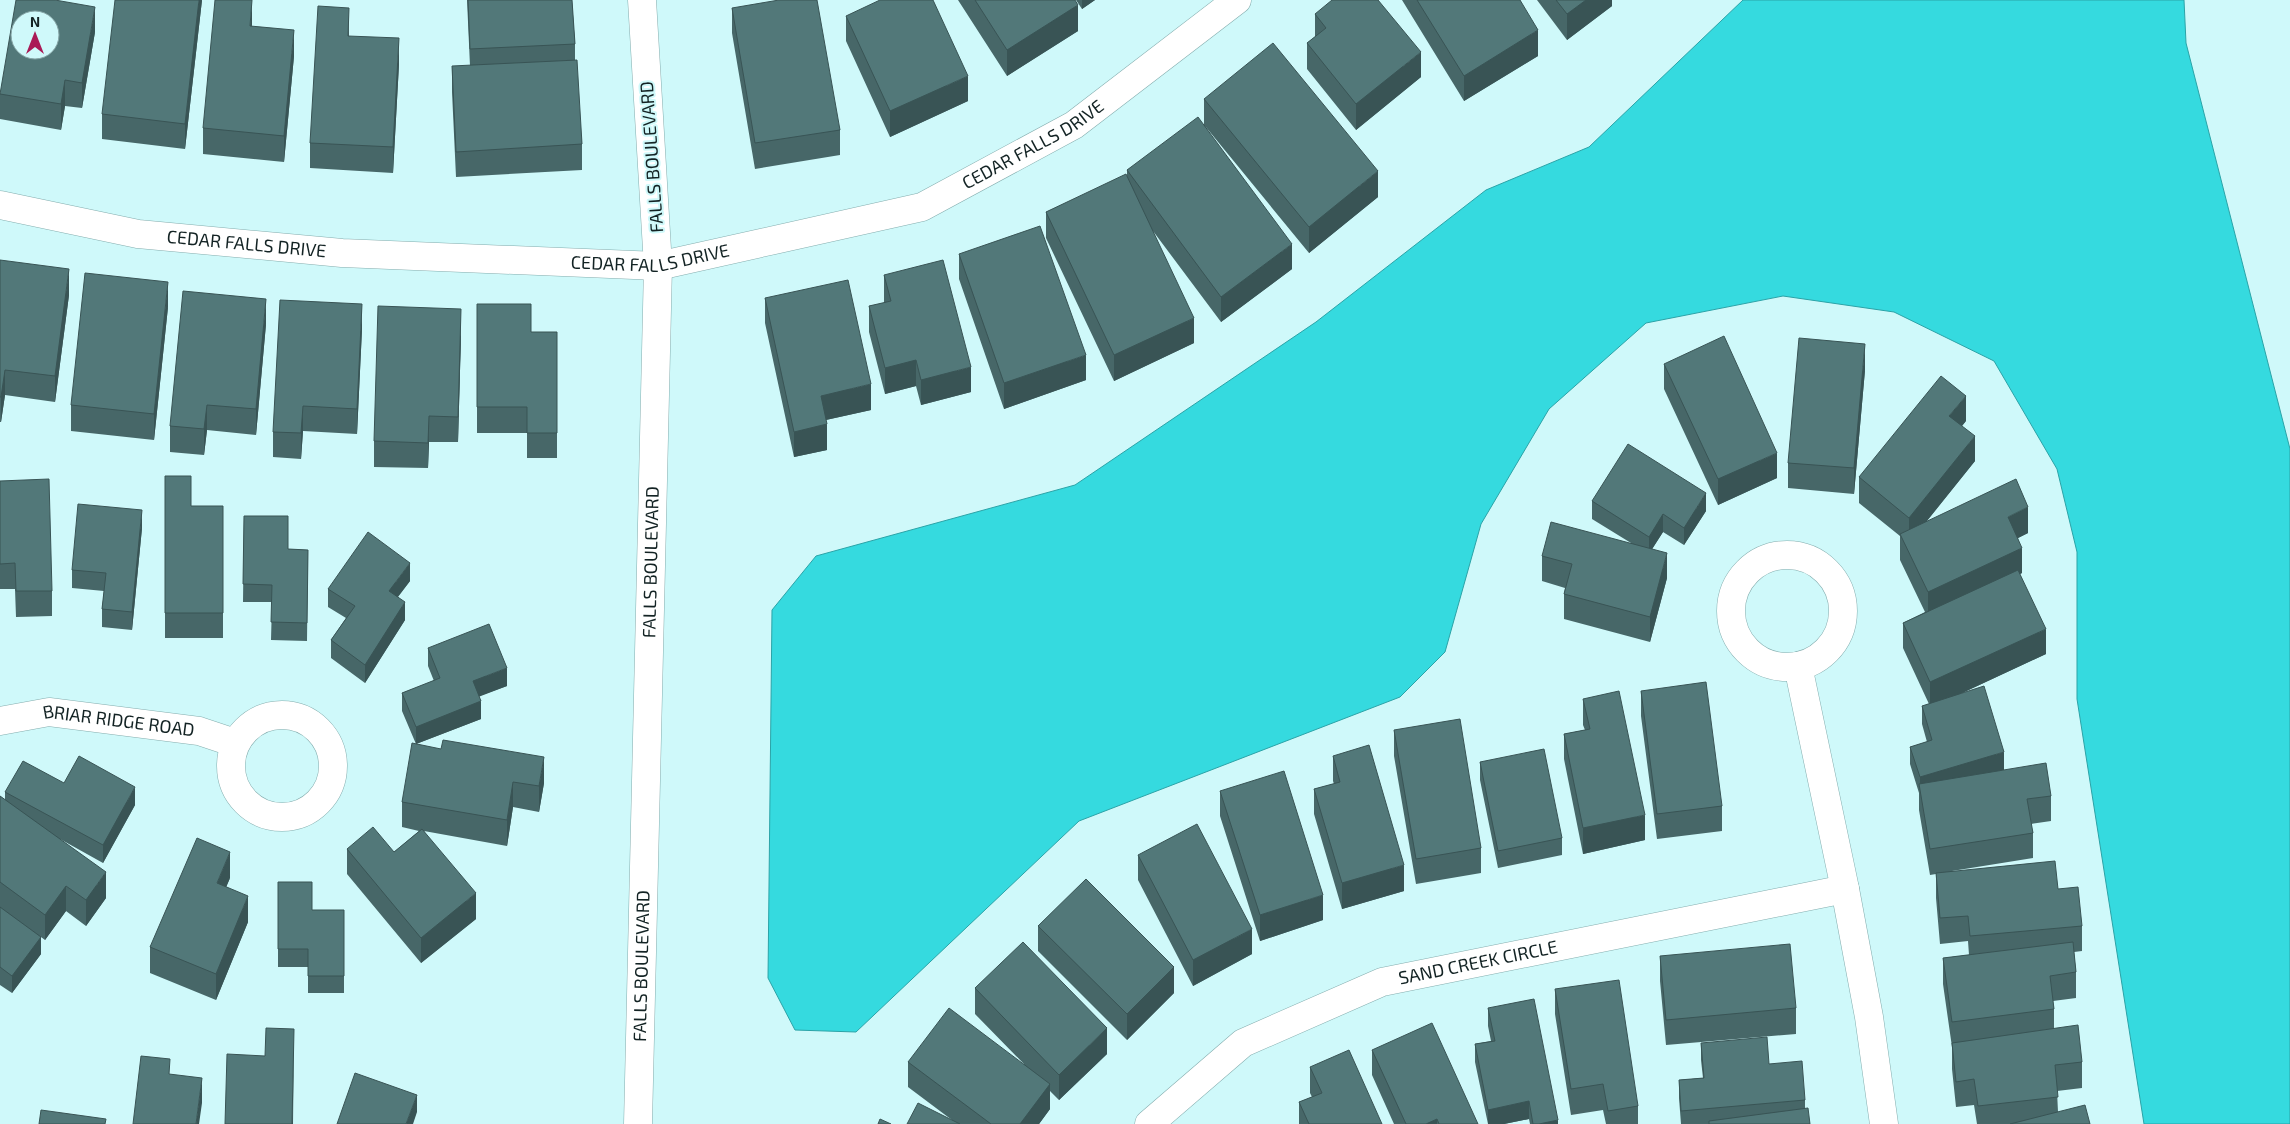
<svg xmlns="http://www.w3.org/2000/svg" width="2290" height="1124" viewBox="0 0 2290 1124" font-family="'Exo 2',sans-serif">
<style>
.water{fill:#35dadf;stroke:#2ba3a7}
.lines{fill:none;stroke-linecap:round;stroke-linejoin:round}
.street-casing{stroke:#84adae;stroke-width:29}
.street{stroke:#fff;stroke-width:28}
.wall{fill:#476768}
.shaded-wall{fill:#395455}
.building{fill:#527879;stroke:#395455;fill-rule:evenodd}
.labels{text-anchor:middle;stroke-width:4;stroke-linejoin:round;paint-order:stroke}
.street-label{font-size:18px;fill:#132324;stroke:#cff9fa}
</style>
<rect width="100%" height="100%" fill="#cff9fa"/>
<path class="water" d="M1743,0H2184L2186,43L2290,449V1124H2144L2077,699V552L2057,469L1994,361L1894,312L1783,296L1646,323L1549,409L1481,524L1445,652L1400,697L1079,821L856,1032L795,1030L768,978L772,610L816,556L1075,485L1316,322L1486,190L1589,147Z"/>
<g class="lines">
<defs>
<g id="street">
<path id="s1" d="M0,205L138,234L342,253L658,266L922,207L1074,125L1237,0"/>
<circle cx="1787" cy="611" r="56"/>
<path d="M1798,666L1845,889L1869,1017L1884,1124"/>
<circle cx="282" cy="766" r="51"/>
<path id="s2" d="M0,721L49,712L199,731L235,743"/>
<path id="s3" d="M638,1124L658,266L642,0"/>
<path id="s4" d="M1149,1124L1243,1043L1382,982L1845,889"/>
</g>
</defs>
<use href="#street" class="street-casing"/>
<use href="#street" class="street"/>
</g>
<path class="wall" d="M202,0L185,149L102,139V114Z
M467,0H572L575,44V60L582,144V170L456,177L452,92V66H470Z
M958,0H1075L1078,31L1007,76Z
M1076,0H1095L1082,9Z
M1402,0H1520L1538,56L1464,101Z
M1537,0H1612V6L1567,40Z
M732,8L840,130V155L755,169L732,33Z
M1315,14L1421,77L1356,130L1307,69V43L1315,37Z
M846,16L968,101L890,137L846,41Z
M252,26L294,56L284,162L203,154V128Z
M95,32L82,108L65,106L61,130L0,119V94Z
M349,36L399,64L393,173L310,168V143Z
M1204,99L1378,197L1309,253L1205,126L1292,269L1221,322L1153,231L1194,343L1114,381L1046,238V212L1127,176V170L1204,124Z
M959,254L1086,380L1004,409L959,279Z
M0,260L69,295L55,402L5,395L1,422H0Z
M884,275L971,392L921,405L916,386L885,394L869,332V306L884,303Z
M765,298L871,410L826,420L827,450L794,457L765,323Z
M477,304L531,332H557V458H527V433H477Z
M168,307L154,440L71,431V405Z
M266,324L256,435L207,430L204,455L170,452V426Z
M362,329L357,434L303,431L301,459L273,457V432Z
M461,335L458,442H429L428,468L374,467V441Z
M1664,364L1777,478L1718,505L1664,389Z
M1865,370L1854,494L1788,488V463Z
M1966,421L1962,426L1975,461L1927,521L2028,533L2018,538L2022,573L2020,574L2046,654L1960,694L2004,770L2001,771L2051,796V821L2031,824L2033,833V858L1952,871L2058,889L2082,926V951L2074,952L2076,972V998L2053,1001L2054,1009V1029L2082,1062V1088L2057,1091L2058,1112L2090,1124H1977L1974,1105L1956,1107L1952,1069V1047L1943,984V958L1969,955L1968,941L1940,944L1936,898V874L1930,875L1919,810V793L1910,764V747L1927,742L1922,724V706L1929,704L1903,648V623L1925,612L1900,560V536L1859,503V477Z
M165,476L191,506H223V638H165Z
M0,481L52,591V616L16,617L15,589H0Z
M1592,501L1706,511L1684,545L1663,532L1652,549L1667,578L1650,642L1564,619V594L1565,588L1542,581V556L1631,543L1592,519Z
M244,516L288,549L308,550L307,641L271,640L272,602H243Z
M142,528L132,630L102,627V609L104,591L72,588V570Z
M410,581L398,597L405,620L365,683L331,658V640L346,618L328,607V589Z
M428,648L507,686L479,696L481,719L416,744L544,783L539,812L513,807L507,846L424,831L476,919L421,963L347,874V849L394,852L419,831L402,827V802L416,744L402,711V693L434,681L428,666Z
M1641,691L1722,806V831L1657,839L1641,716Z
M1583,699L1645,840L1583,854L1564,759V734L1585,730L1583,725Z
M1394,730L1481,848V873L1416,884L1394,756Z
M1333,756L1404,891L1342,909L1314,814V789L1334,784L1333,781Z
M1480,762L1562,838V855L1498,868L1480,780Z
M64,783L135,805L103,863L60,839L106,898L86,926L66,911L45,940L41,937V954L12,993L0,985V796L5,800V792Z
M1220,791L1323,920L1260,941L1220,816Z
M1138,855L1252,954L1193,986L1138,880Z
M230,878L226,887L248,922L216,1000L150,973V947Z
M278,882L312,910H344V993H308V967H278Z
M1038,926L1174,993L1127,1040L1038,951Z
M1660,956L1796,1008V1034L1666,1045L1660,981Z
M975,988L1107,1054L1059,1100L1050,1091V1109L1039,1124H907L952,1120L908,1087V1062L1024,1064L975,1014Z
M1555,989L1638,1106V1124H1606L1603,1110L1571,1115L1555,1014Z
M1488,1008L1558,1124H1530L1529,1119L1504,1124H1488L1475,1062V1044L1491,1041L1488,1026Z
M1701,1043L1769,1064L1805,1100V1108L1810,1124H1681L1679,1098V1080L1703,1078L1701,1060Z
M1372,1050L1478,1124H1394L1372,1075Z
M1310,1067L1382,1124H1299V1102L1312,1097L1310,1093Z"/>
<path class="shaded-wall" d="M199,0H202L185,149V124Z
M252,0V25L250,52V26Z
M1082,0H1095L1082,9Z
M1586,0H1612V6L1567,40V14Z
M1078,5V31L1007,76V50Z
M95,7V32L82,108V83Z
M349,8V33L348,61V36Z
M294,30V56L284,162V136Z
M1538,30V56L1464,101V76Z
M399,38V64L393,173V147Z
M1421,52V77L1356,130V104Z
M968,76V101L890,137V111Z
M65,80V106L61,130V104Z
M1378,171V197L1309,253V227Z
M1292,244V269L1221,322V297Z
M69,269V295L55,402V376Z
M168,282V307L154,440V414Z
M266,299V324L256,435V409Z
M362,304V329L357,434V409Z
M461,309V335L458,442V417Z
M1194,318V343L1114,381V355Z
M1865,344V370L1854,494V468Z
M1086,355V380L1004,409V383Z
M916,360V386L885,394V368Z
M971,367V392L921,405V380Z
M5,370V395L1,422V397Z
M871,384V410L821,421V396Z
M1966,396V421L1949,441V416Z
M207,405V430L204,455V429Z
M303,406V431L301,459V433Z
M429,416V442L428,468V443Z
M827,424V450L794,457V432Z
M1975,436V461L1909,543V518Z
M1777,453V478L1718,505V479Z
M1706,493V511L1684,545V528Z
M2028,507V533L2008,543V517Z
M142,510V528L132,630V612Z
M1663,514V532L1649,554V537Z
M2022,548V573L1928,617V592Z
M1667,553V578L1650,642V617Z
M410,563V581L389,608V591Z
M405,602V620L365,683V665Z
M2046,629V654L1930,708V682Z
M507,668V686L473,699V681Z
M481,701V719L416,744V727Z
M2004,752V770L1921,795L1920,788V777Z
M544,757V783L539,812V786Z
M513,782V807L507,846V820Z
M135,787V805L103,863V845Z
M1645,815V840L1583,854V828Z
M230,852V878L217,909V883Z
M1404,865V891L1342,909V883Z
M106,872V898L86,926V900Z
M66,886V911L45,940V915Z
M476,893V919L421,963V938Z
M1323,895V920L1260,941V915Z
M248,896V922L216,1000V974Z
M1252,929V954L1193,986V960Z
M41,937V954L12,993V976Z
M1174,967V993L1127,1040V1014Z
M1107,1028V1054L1059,1100V1075Z
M294,1029L293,1124H292Z
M202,1078V1103L199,1124H196Z
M1050,1084V1109L1039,1124H1020Z
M417,1095V1112L413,1124H406Z
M1529,1101V1119L1504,1124H1488V1110Z
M1437,1119V1124H1426Z
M1558,1120V1124H1539Z"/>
<path class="building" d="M16,0H55L95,7L82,83L65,80L61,104L0,94ZM20,20H50V50H20Z
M115,0H199L185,124L102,114Z
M215,0H252L250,26L294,30L284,136L203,128Z
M468,0H572L575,44L470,49Z
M779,0H817L840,130L755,143L732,8Z
M880,0H933L968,76L890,111L846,16Z
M975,0H1075L1078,5L1007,50Z
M1332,0H1378L1421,52L1356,104L1307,43L1326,28L1315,14Z
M1417,0H1520L1538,30L1464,76Z
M1556,0H1586L1567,14Z
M318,6L349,8L348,36L399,38L393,147L310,143Z
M1273,43L1378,171L1309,227L1204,99Z
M577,60L582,144L456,152L452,66Z
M1198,117L1292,244L1221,297L1127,170Z
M1126,174L1194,318L1114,355L1046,212Z
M1040,226L1086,355L1004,383L959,254Z
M0,260L69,269L55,376L5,370L1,397H0Z
M943,260L971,367L921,380L916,360L885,368L869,306L891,301L884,275Z
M85,273L168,282L154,414L71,405Z
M848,280L871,384L821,396L827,424L794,432L765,298Z
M183,291L266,299L256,409L207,405L204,429L170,426Z
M280,300L362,304L357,409L303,406L301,433L273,432Z
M477,304H531V332H557V433H527V407H477Z
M378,306L461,309L458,417L429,416L428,443L374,441Z
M1724,336L1777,453L1718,479L1664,364Z
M1799,338L1865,344L1854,468L1788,463Z
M1941,376L1966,396L1949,416L1975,436L1909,518L1859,477Z
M1628,444L1706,493L1684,528L1663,514L1649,537L1592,501Z
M165,476H191V506H223V613H165Z
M49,479L52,591H16L15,563L0,564V481Z
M2016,479L2028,507L2008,517L2022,548L1928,592L1900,534Z
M78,504L142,510L132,612L102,609L106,573L72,570Z
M244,516H288V549L308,550L307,623L271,622L272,585L243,584Z
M1551,522L1667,553L1650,617L1564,594L1572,564L1542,556Z
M368,532L410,563L389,591L405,602L365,665L331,640L355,606L328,589Z
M2018,570L2046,629L1930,682L1903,623Z
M489,624L507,668L473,681L481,701L416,727L402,693L440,678L428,648Z
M1706,682L1722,806L1657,814L1641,691Z
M1984,686L2004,752L1920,777L1910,747L1932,740L1922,706Z
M1619,691L1645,815L1583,828L1564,734L1590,729L1583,699Z
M1460,719L1481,848L1416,859L1394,730Z
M443,740L544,757L539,786L513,782L507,820L402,802L412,743L441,749Z
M1369,745L1404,865L1342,883L1314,789L1340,782L1333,756Z
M1544,749L1562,838L1498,851L1480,762Z
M79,756L135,787L103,845L5,792L23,761L64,783Z
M2046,763L2051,796L2027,799L2033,833L1930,849L1919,784Z
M1284,771L1323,895L1260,915L1220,791Z
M0,796L106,872L86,900L66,886L45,915L0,882Z
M1197,824L1252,929L1193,960L1138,855Z
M373,827L394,852L422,829L476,893L421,938L347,849Z
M197,838L230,852L217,883L248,896L216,974L150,947Z
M2055,861L2058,889L2078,887L2082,926L1970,936L1968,916L1940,918L1936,873Z
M1086,879L1174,967L1127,1014L1038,926Z
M278,882H312V910H344V976H308V949H278Z
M0,907L41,937L12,976L0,967Z
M1023,942L1107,1028L1059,1075L975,988Z
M2073,942L2076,972L2050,976L2054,1009L1952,1022L1943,958Z
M1790,944L1796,1008L1666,1020L1660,956Z
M1619,980L1638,1106L1608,1111L1603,1084L1571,1089L1555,989Z
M1534,999L1558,1120L1539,1124H1533L1529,1101L1488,1110L1475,1044L1495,1041L1488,1008Z
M949,1008L1050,1084L1020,1124H991L908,1062Z
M1432,1023L1478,1124H1439L1437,1119L1426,1124H1406L1372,1050Z
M2078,1025L2082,1062L2055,1065L2058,1097L1978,1106L1974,1079L1956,1082L1952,1043Z
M266,1028L294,1029L292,1124H225L227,1054L265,1056Z
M1767,1037L1769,1064L1802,1061L1805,1100L1681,1111L1679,1080L1704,1078L1701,1043Z
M1349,1050L1382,1124H1309L1299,1102L1322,1093L1310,1067Z
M141,1056L170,1059L169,1074L202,1078L196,1124H133Z
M355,1073L417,1095L406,1124H337Z
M918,1103L960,1124H907Z
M2085,1105L2090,1124H2010Z
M1808,1108L1810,1124H1709V1121Z
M41,1110L106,1119L105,1124H39Z
M880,1119L891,1124H878Z"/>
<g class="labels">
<g class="street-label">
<text dy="6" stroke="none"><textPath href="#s1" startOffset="1060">CEDAR FALLS DRIVE</textPath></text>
<text transform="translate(652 157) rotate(-94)" y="6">FALLS BOULEVARD</text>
<text dy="6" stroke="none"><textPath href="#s1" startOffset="250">CEDAR FALLS DRIVE</textPath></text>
<text dy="6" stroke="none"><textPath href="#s1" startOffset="655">CEDAR FALLS DRIVE</textPath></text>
<text dy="6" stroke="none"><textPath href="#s3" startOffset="562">FALLS BOULEVARD</textPath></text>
<text dy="6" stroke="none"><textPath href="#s2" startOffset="120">BRIAR RIDGE ROAD</textPath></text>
<text dy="6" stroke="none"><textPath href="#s4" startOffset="374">SAND CREEK CIRCLE</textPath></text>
<text dy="6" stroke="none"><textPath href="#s3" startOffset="158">FALLS BOULEVARD</textPath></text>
</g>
</g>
<g transform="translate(35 35)"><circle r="24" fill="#cff9fa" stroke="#84a3a4"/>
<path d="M0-4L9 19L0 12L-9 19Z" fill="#aa1a56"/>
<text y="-8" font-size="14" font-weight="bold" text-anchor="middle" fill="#132324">N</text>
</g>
</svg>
